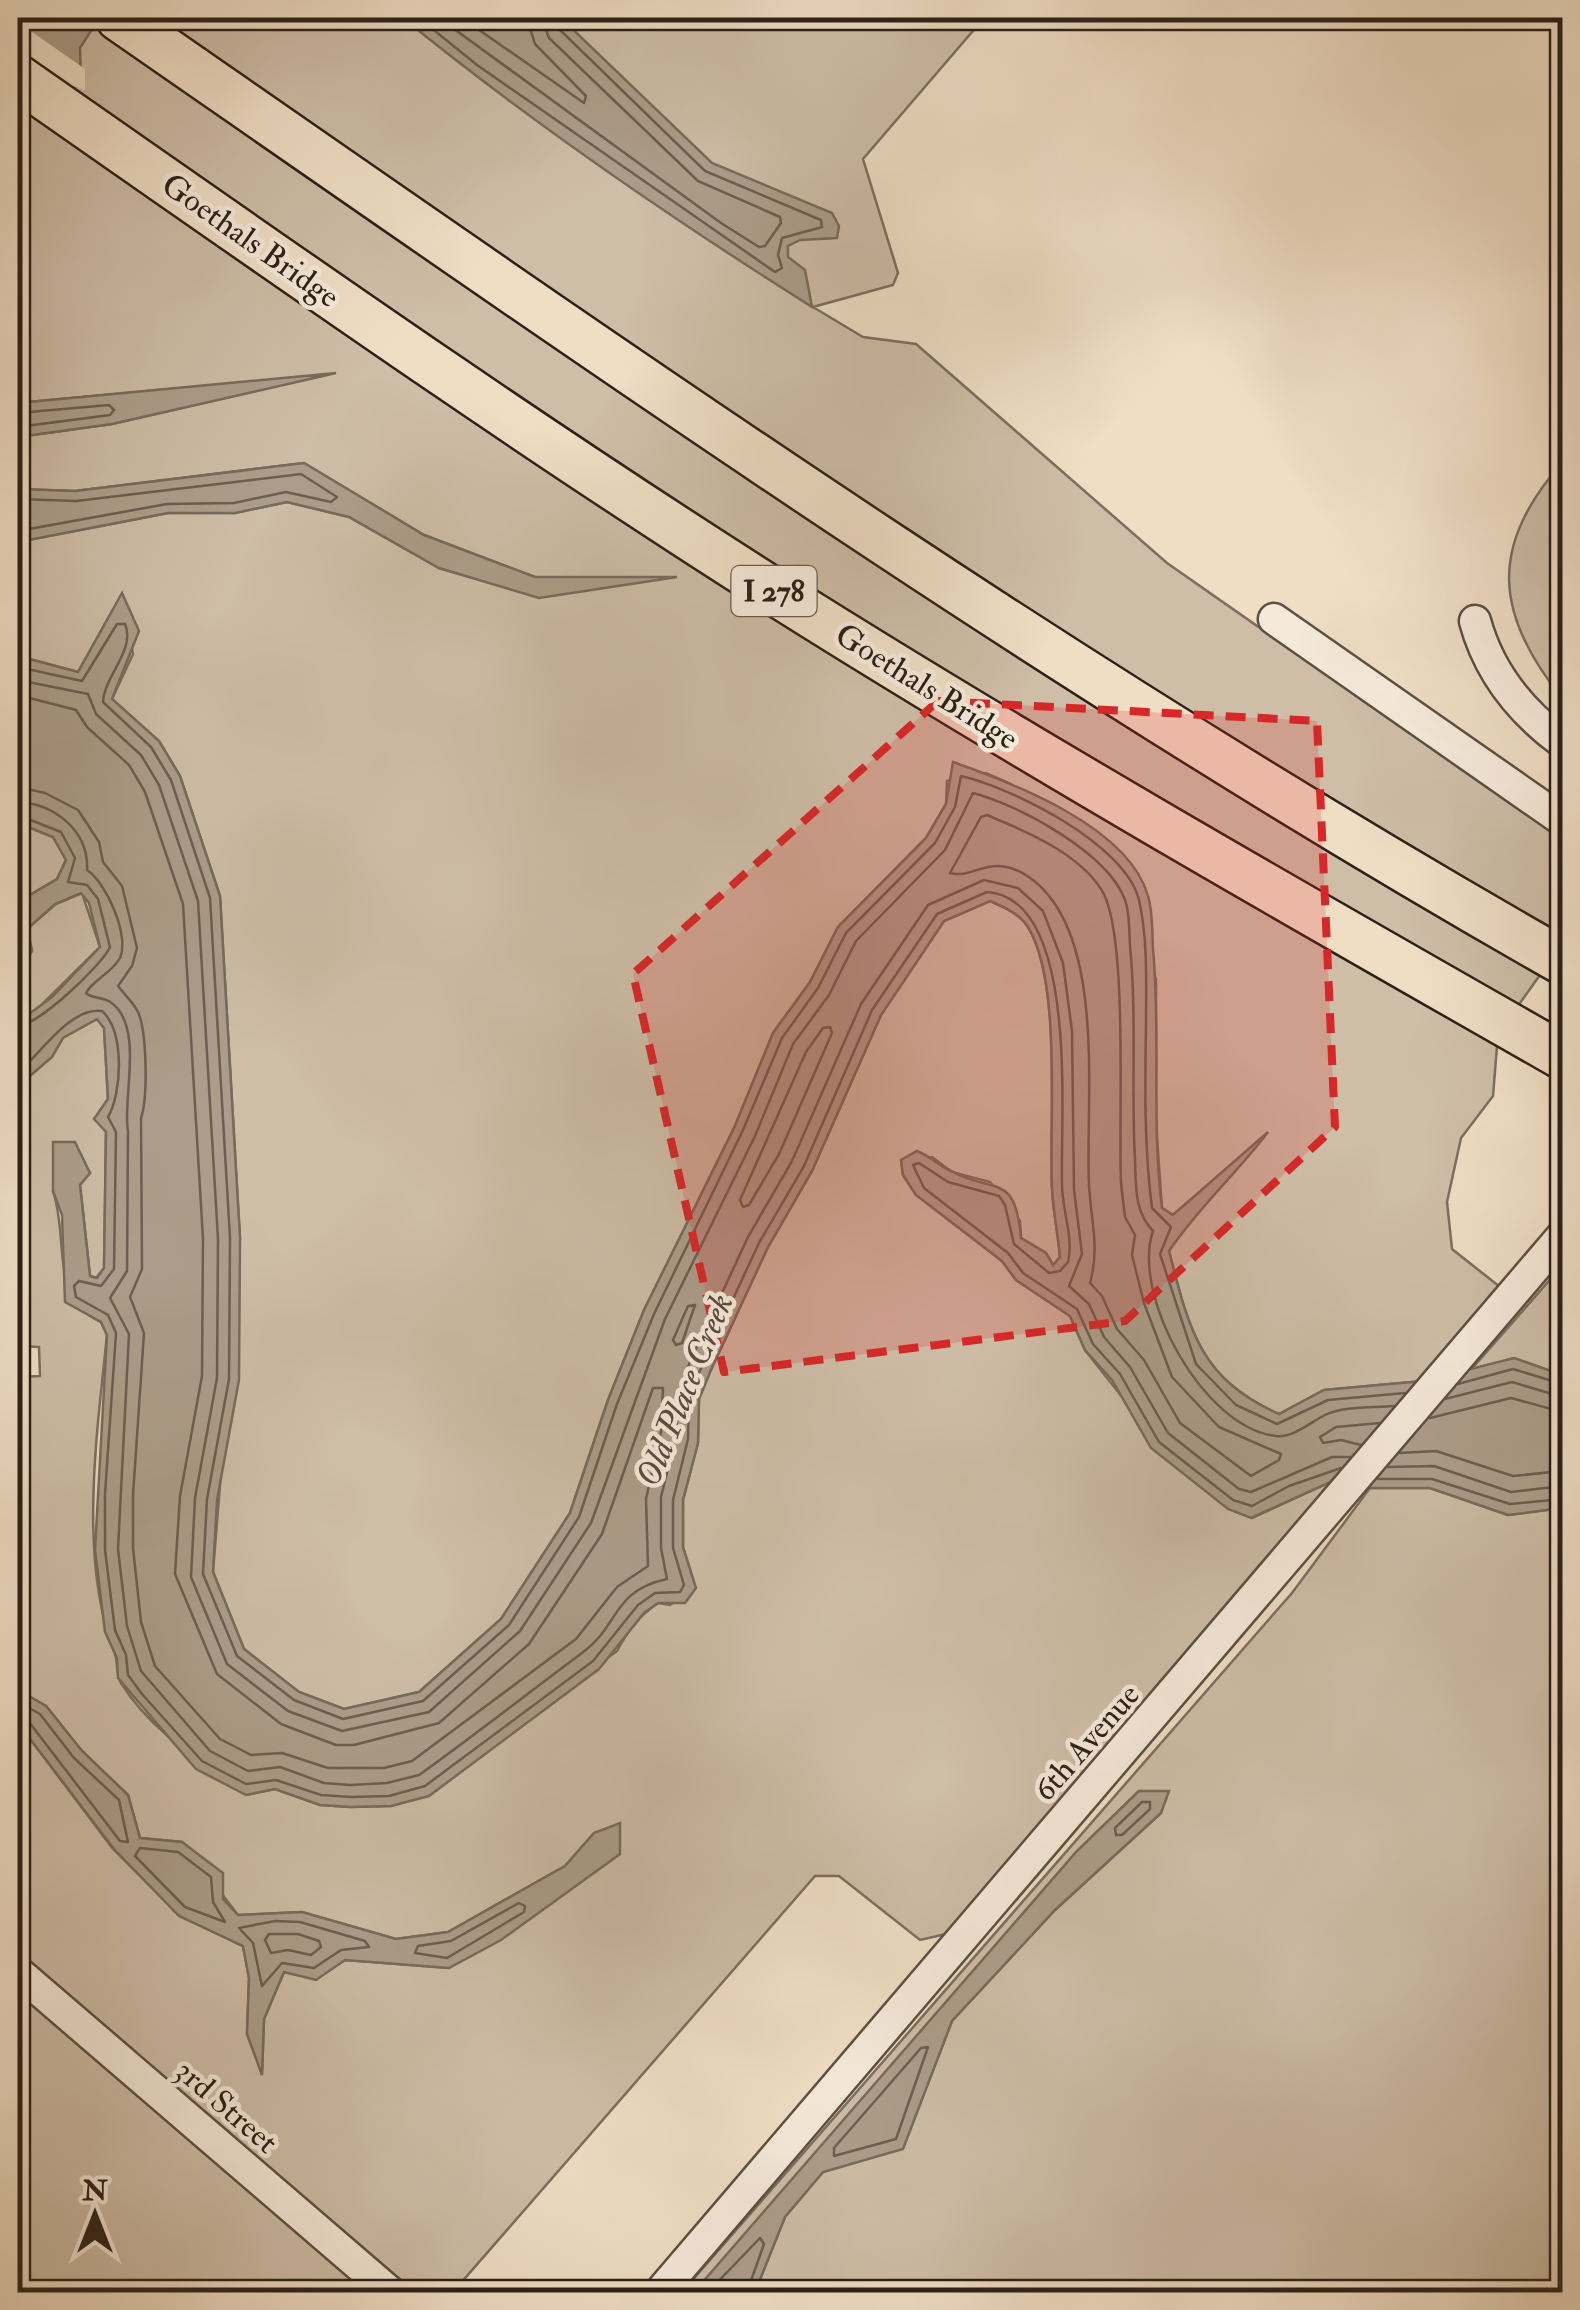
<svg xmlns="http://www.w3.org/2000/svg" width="1580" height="2310" viewBox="0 0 1580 2310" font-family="'IM FELL Double Pica',serif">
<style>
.green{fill:#cebda7;stroke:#7c6e60;stroke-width:2.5}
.water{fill:#ac9d8a;stroke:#786b5c;stroke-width:2.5}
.pier{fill:#efddc4}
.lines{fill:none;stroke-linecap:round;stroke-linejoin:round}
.shore{stroke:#6c5e51;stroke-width:2.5}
.minor-casing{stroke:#5c4f43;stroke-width:35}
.highway-casing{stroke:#2b2018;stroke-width:50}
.minor{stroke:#f5e9d9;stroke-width:30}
.highway{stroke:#efddc4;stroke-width:45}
.marked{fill:#d62828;fill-opacity:0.2;stroke:#d62828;stroke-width:8;stroke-dasharray:20 12;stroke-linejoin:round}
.labels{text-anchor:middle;stroke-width:9;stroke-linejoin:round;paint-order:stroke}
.shield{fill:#f5e9d9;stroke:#685c52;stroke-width:2.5}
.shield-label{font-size:30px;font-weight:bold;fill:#2b2018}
.street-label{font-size:32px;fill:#2b2018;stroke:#f5e9d9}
.water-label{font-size:35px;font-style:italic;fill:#584c40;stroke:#f5e9d9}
</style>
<rect width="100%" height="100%" fill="#efddc4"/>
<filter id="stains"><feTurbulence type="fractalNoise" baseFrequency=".002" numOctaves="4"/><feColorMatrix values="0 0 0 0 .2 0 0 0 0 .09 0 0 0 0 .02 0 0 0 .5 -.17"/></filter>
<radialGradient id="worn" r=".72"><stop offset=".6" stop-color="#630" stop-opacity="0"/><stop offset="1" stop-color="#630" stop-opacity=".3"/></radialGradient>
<path class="green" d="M99,18H984L863,159L898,273L893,285L813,307L863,337L916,344L1167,563L1562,839V944L1498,1034L1493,1096L1461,1138L1447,1202L1452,1249L1500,1287L1423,1381L1324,1390L1279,1414C1200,1379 1189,1330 1169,1251C1196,1209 1234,1177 1263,1137L1173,1215L1162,1208L1156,1123V979L1011,784L986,773L947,781L946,804L926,838L838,927L810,982L773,1033L735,1126L644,1310L608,1400L570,1513L501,1619L419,1692L344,1709L299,1692L244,1649L213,1572L240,1238L220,896L180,776L159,741L112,699L133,654L122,594L78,672L18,656V542L168,513H235L287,502L349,517L439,568L539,597L668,578L535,577L424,535L304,463L75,491L18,489V437L112,424L325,375L18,403V79L79,48Z
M1562,463V698C1495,615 1488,546 1562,463Z
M18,823L53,837L66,860L57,879L18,902Z
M82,893L100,947L18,1028L24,1017L18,1014V975L32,950L27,929L56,904Z
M990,901C1004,907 1020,914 1028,927C1062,982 1049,1121 1052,1188C1053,1210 1058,1234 1060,1257L1053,1265L1046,1253L1021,1238L1020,1221L990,1182L952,1172L932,1157L901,1160L903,1175L916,1195L1002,1261L1016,1280L1070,1316L1085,1350L1126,1402L1252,1518L1341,1477L946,1934L920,1940L839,1876H815L453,2292H408L18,1956V1723L113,1849L179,1915L243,1946L249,1978L247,2034L262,2071L264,2019L284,1972L316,1979L345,1960L449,1968L620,1824L594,1833L565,1866L448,1932L396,1939L302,1912L238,1915L182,1842L140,1838L128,1795L82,1751L46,1706L18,1690V1377L40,1376L39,1347L18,1346V1086L52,1057L62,1038L97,1019L104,1028L108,1099L99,1112L106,1132L104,1268L96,1278L90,1276L80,1185L90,1173L83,1163L53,1191C69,1237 49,1300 101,1322L107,1335C97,1433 78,1561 115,1654C118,1663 116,1674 121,1683C151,1731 201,1762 246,1795L275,1789L320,1805L350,1807L391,1806L429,1795L617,1651C628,1630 638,1617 658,1603L670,1605L695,1587L683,1547V1500L698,1442L699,1399L710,1372L768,1247L812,1171L881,1015L944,921Z
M1562,1266V1375L1514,1358L1469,1372Z
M1370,1488H1430L1508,1515L1562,1508V2292H755L785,2217L823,2172L903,2148L952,2021L1055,1910L1161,1813L1167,1792L1139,1791L1077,1851L718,2267L694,2292H682L1292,1593Z
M18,1987L371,2292H18Z"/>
<path class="water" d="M18,18H99L80,48L81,87L18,79Z
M403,18H561L712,163L832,213L839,226L837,238L800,240L788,246V257L805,270L812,307C671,218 532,123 403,18Z
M336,373L112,424L18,437V403Z
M304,463L424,535L535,577H677L539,598L439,568L349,517L287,502L235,513H168L18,542V489L75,491Z
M122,593L139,631L112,699L159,741L180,776L220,896L240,1238L239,1380L217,1500L213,1572L244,1649L299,1692L344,1709L419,1692L501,1619L570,1513L608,1400L644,1310L735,1126L773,1033L810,982L838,927L926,838L946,804L953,762C1013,783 1129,827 1148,896C1153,912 1152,932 1153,949C1161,1035 1151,1122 1162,1208L1173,1215L1268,1132C1237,1173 1198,1208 1169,1251C1189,1330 1200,1379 1279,1414L1324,1390L1423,1381L1514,1358L1562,1375V1508L1508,1515L1430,1488H1370L1341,1477L1251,1518L1228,1509L1151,1448L1112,1380L1085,1350L1070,1316L1016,1280L1002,1261L916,1195L903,1175L901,1160L917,1151C930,1156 938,1165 951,1171C995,1195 1015,1171 1021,1238L1046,1253L1053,1265L1060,1257C1058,1234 1053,1211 1052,1188C1049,1122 1062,982 1028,927C1020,914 1004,907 990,901L944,921L881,1015L812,1171L768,1247L710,1372L699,1399L698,1443L683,1500V1547L696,1588L685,1603H658L644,1613L599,1669L429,1796L391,1806L350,1807L320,1805L275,1789L246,1795L196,1769L118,1678L117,1658L105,1632L95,1550L107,1335L101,1322L65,1302L62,1215L53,1191V1142H75L90,1173L80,1185L90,1276L97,1278L104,1268L106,1132L94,1119L108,1099L104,1028L97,1019L63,1038L52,1057L18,1086V1014L25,1017L52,997L100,947L89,903L81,893L55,904L27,929L32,951L18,975V902L57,879L66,860L53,837L18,823V656L78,672Z
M18,1690L46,1706L82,1751L128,1795L140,1838L182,1842L223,1873V1899L238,1915L302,1912L396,1939L448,1932L565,1866L594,1833L620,1823V1854L501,1940L449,1968L345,1960L316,1980L284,1972L264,2019L262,2075L247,2034L249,1978L243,1946L179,1916L114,1849L18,1723Z
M1139,1791H1169L1161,1813L1055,1910L952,2021L903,2149L823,2172L785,2217L755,2292H694L1077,1851Z"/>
<path class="pier" d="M18,22L85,69V90L59,82L18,84Z"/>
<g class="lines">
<path class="shore" d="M419,18L477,65L775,272L782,268L778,255L782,238L822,227L821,220L705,171L558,28L555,18
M439,18L721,223L759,247L765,246L781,223L780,217L698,181L549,38L542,18
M462,18L584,103L586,96L535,44L527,18
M18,413L109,405L114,410L110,415L18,427
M18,499L76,501L301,474L337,497L331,502L286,492L234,503L167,504L18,531
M18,667L82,681L117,624H125C136,650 104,676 103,702L151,747L171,780L210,898L230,1238L229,1379L207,1499L203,1574L237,1656L294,1700L343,1719L423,1701L509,1625L579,1517L617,1404L654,1314L743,1130L782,1038L818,988L846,933L935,843L955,807L961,776C1013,788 1125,844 1139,900C1148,939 1146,984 1146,1023C1145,1085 1144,1146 1152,1208L1171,1227L1160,1254L1196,1364L1236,1405L1277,1424L1328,1400L1405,1393
M18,680L88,694L96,714L141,755L159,785L198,901L218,1239L217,1378L195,1498L191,1577L227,1664L288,1711L342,1731L429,1712L520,1631L591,1523L665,1319L755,1136L793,1044L829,995L856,941L945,850L973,793C1019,805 1108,853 1125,900C1130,913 1129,932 1130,946C1137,1017 1131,1088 1135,1160C1136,1185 1134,1212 1153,1231C1131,1295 1203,1428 1276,1436C1293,1438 1311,1422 1325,1415C1344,1406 1373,1408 1394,1406
M18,695L76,710L87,727L129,765L145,792L183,904L203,1239L202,1376L180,1496L175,1574L217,1674L281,1724L336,1745H354L439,1723L529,1644L602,1534L653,1388H663L661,1432L646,1499L648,1566L617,1587L576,1639L412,1761L384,1768H328L282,1753L251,1755L220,1739L155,1666L141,1622L133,1548V1495L144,1333L130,1297L142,1269L141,1118C148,1098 147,1032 138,1012C133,1002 124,994 118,986L132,966L137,948L122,886L103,862L99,842L78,810L45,793L18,787
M18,802C55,804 89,831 87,870C106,882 130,936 120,958C112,973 94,979 86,993C94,1000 104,996 113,1004C144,1030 122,1100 128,1131L127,1271L110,1298L129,1334L118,1549L127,1626L141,1671L210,1751L248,1771L280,1767L324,1783L350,1785L387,1783L419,1775C475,1735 528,1693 582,1653C620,1626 611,1591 667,1579L661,1548V1497L676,1436L678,1393L690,1362L748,1237L792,1161L861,1004L928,905L984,880L1018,888L1043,911L1063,963L1072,1031L1074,1190L1082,1254L1069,1286L1089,1304L1104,1337L1130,1367L1168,1433L1239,1489L1251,1492L1332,1457H1350
M18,815L61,832L75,858L68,882L87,885L98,899L110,947C103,964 36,1028 18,1025
M987,815C1025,831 1077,852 1101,889C1129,930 1118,1122 1121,1183L1125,1217L1135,1235L1132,1255L1144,1303L1172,1377L1219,1427L1281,1454L1279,1460L1251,1476L1180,1423L1144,1360L1117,1329L1102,1296L1090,1283C1100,1246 1091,1223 1089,1185C1085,1100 1108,932 1029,877C990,851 974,880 950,873L981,817Z
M830,1027L832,1033L779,1154L749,1205L743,1207L740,1200L806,1052L823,1028Z
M18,1073C41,1053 70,1007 102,1011C125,1032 122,1093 108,1117L116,1132L114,1269L101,1286L79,1281L74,1286L76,1297L108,1315L116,1333L105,1494V1550L115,1630L126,1655L128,1675L142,1694L202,1761L246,1784L276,1780L321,1795L351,1797L389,1796L425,1786L593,1661L638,1605L655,1593L680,1592L684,1585L673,1548V1500L688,1439L689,1397L701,1368L759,1243L804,1166L872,1010L937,914L987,892C1080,898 1060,1120 1062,1185C1062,1210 1074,1238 1068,1262L1060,1271L1049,1273L1014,1244L1005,1205L999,1196L948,1182L919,1163L913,1165L924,1188L1008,1253L1023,1273L1077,1309L1093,1344L1120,1374L1159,1442L1233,1500L1252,1506L1289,1486L1341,1468
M695,1305L682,1343L676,1345L673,1340L688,1306Z
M1458,1384L1513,1369L1562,1384
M1445,1399L1512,1382L1562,1397
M1430,1418L1511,1398L1562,1412
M1361,1445L1341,1440L1323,1443L1320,1437L1336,1427L1380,1423
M1400,1453L1436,1451L1513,1476L1562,1471
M1388,1467L1434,1466L1511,1492L1562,1486
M1378,1479H1432L1510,1504L1562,1499
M18,1702L40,1714L74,1758L119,1800L128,1842L120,1841L29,1722L18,1719
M1142,1802H1150V1809L1122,1835H1116L1115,1828Z
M140,1848L178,1852L211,1877L213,1902L225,1922L185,1907L135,1856Z
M519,1903L525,1906L524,1912L447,1958L415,1953L418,1946L451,1941Z
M275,1921L300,1922L365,1941L369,1947L341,1950L314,1968L282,1963L262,1986L253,1943L239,1928Z
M269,1934H298L319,1941L321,1947L311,1955L288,1950L271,1953L265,1940Z
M928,2047L896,2139L834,2156V2148L921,2048Z
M708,2292L760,2238L764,2244L747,2292"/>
<defs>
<path id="minor" d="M1274,619L1562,820
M1475,621C1489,673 1520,711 1562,742
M18,1972L390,2292
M660,2292L1562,1236"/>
<path id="highway" d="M119,18C592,346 1061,677 1562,961
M18,78C269,253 519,430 778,594C1035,756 1299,906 1562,1056"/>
</defs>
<use href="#minor" class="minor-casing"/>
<use href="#highway" class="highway-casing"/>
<use href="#minor" class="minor"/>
<use href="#highway" class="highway"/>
</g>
<path class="marked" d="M938,701L1317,721L1335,1127L1125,1321L724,1372L633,974Z"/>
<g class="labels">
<rect class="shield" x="731.5" y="566" width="85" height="50" rx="8"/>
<g class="shield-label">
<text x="774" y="601">I 278</text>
</g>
<g class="street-label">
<text transform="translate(251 240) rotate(35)" y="11">Goethals Bridge</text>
<text transform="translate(927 686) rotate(32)" y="11">Goethals Bridge</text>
<text transform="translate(1086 1742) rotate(-49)" y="11">6th Avenue</text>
<text transform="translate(227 2106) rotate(41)" y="11">3rd Street</text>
</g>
<g class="water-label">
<text transform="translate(684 1390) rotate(-68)" y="12">Old Place Creek</text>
</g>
</g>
<rect width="1580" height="2310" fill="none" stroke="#efddc4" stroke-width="60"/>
<rect x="20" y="20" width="1540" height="2270" fill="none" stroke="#2b2018" stroke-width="5"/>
<rect x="30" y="30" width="1520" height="2250" fill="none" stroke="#2b2018" stroke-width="2.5"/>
<g transform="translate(95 2215)" stroke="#f5e9d9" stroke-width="8" paint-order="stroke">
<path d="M0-8L18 38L0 25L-18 38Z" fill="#2b2018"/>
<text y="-15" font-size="28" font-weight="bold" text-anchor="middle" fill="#2b2018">N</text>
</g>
<rect width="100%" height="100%" filter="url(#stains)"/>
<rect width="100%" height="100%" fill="url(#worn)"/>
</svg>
